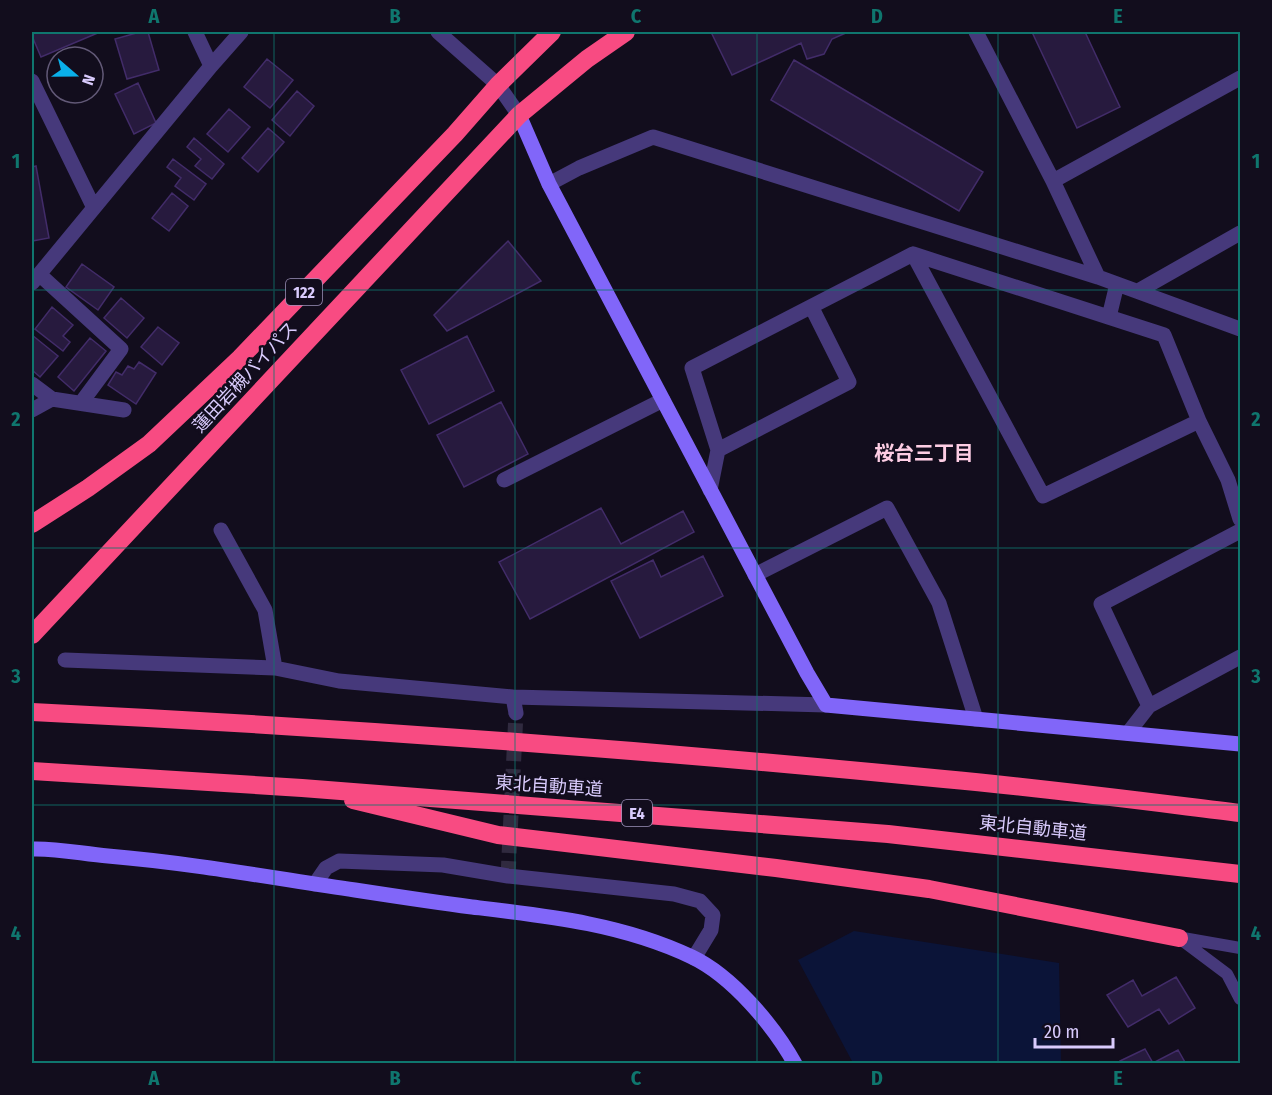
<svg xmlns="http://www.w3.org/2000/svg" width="1272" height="1095" viewBox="0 0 1272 1095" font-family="'Fira Sans Condensed','Noto Sans JP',sans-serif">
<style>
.water{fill:#0b1438}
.building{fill:#271a3e;stroke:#422c69;stroke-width:1.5}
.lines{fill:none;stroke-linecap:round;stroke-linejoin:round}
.street-tunnel{stroke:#302a3f;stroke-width:15;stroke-dasharray:15 8;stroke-linecap:butt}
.lane{stroke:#46397b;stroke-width:12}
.street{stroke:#46397b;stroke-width:15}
.secondary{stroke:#8166f9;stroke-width:15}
.highway{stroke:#f84b82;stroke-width:18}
.grid{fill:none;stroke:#0f766e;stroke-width:1.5;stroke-opacity:0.55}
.labels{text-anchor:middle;stroke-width:5;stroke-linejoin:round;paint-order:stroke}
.shield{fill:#120d1d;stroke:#9d92ba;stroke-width:1.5}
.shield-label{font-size:16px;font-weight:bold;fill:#d9cbfd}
.street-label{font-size:18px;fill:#d9cbfd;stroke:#120d1d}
.neighbourhood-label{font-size:20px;font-weight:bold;fill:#fdcde4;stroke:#120d1d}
.neatline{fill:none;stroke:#0f766e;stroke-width:2}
.grid-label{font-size:20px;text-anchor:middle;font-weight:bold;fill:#0f766e}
</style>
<rect width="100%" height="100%" fill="#120d1d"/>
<path class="water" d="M854,931L1059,963L1061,1063H853L798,960Z"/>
<path class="building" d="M35,32H100L41,57L32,36V33Z
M140,32H148L159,70L127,79L115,39Z
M711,32H848L832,39L824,54L807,59L801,43L732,75Z
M1032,32H1085L1120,107L1077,128Z
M267,59L293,80L270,108L244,87Z
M794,60L983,172L959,211L771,100Z
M138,83L156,123L134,134L115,94Z
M297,91L314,106L290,136L272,120Z
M229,109L250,127L228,152L207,134Z
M268,128L284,142L258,172L242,158Z
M194,138L224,164L212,179L195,166L201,159L187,147Z
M173,159L206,184L194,200L175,186L181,178L167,167Z
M36,166L49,238L32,241V167Z
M172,193L188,206L169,231L152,218Z
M508,241L541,281L447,331L434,315Z
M82,264L114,287L98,310L66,287Z
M121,298L144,318L127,338L104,318Z
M52,307L73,325L63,336L70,342L63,351L35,329Z
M158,327L179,343L162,365L141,347Z
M32,335L58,356L40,377L32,370Z
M467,336L494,391L429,424L401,370Z
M90,338L106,351L74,391L58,377Z
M139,362L156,373L136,404L108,385L116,372L122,375L128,366L134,369Z
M501,402L528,454L464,487L437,435Z
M601,508L621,544L683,511L694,532L530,619L499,562Z
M703,556L723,596L640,638L611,581L653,560L661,577Z
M1176,977L1195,1008L1169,1024L1159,1009L1128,1027L1107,995L1133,980L1142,996Z
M1145,1049L1153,1063L1178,1050L1186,1064H1121L1120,1061Z"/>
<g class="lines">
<path class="street-tunnel" d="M508,876L516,713"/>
<path class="lane" d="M1179,938L1227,974L1240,999
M1183,938L1240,948"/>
<path class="street" d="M195,32L211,66
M438,32L498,85L519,115
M976,32L1053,181L1098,277
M32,81L93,206
M1053,181L1240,78
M549,184L579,168L653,137L1098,277L1240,329
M913,254L1043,496L1199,421
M39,274L121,349L81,403
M32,283L211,66L241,32
M1138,291L1240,233
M1109,317L1117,284
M32,384L52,399
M32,410L52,399L124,410
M718,450L849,382L812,308
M504,480L663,400
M710,490L718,450L692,368L913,254L1164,335L1199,421L1228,480L1240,519
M221,530L265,610L275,668
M755,575L887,508L939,603L976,719
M65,660L275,668L339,681L513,697L826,705
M513,697L516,713
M1149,706L1101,604L1240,531
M1128,733L1149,706L1240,657
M315,884L326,868L339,861L443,865L508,876L674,894L700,901L713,915L711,930L694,958"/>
<path class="secondary" d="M519,115L549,184L807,673L826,705L1240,744
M32,849C57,848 83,854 108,856C191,863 273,878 355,890C394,896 433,902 472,907C548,916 623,924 692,957C732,976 774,1026 795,1064"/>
<path class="highway" d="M32,524L88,488L149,444L240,358L455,134L498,85L552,32
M32,635L519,115L587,59L626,32
M32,712C336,727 640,749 944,779C1043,788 1142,801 1240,813
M32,771L302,788L888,834L1240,874
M353,800L498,835L776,868L929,889L1179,938"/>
</g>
<path class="grid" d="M274,32V1064M515,32V1064M757,32V1064M998,32V1064M32,290H1240M32,548H1240M32,805H1240"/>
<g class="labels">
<g class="shield">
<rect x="286" y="279" width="36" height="26" rx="4.5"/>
<rect x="622" y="800" width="30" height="26" rx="4.5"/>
</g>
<g class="shield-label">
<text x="304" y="298">122</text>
<text x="637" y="819">E4</text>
</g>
<g class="street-label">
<text transform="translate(245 377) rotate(-47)" y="6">蓮田岩槻バイパス</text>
<text transform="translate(549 786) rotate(4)" y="6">東北自動車道</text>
<text transform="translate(1033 828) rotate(6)" y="6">東北自動車道</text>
</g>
<g class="neighbourhood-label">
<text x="924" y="460">桜台三丁目</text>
</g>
</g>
<rect width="1272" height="1095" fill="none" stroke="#120d1d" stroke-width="66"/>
<g transform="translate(75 75) rotate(110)"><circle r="28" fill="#120d1d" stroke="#625977" stroke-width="1.5"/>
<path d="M0-4.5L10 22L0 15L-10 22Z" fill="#0ab0ea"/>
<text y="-9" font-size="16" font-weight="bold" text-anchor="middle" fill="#d9cbfd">N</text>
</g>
<path d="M1035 1038v9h78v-9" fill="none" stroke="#d9cbfd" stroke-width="3"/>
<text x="1044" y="1038" font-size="18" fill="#d9cbfd" stroke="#120d1d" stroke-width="4.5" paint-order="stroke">20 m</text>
<rect x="33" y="33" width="1206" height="1029" class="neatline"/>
<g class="grid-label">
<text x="154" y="23">A</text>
<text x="395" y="23">B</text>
<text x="636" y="23">C</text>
<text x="877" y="23">D</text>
<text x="1118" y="23">E</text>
<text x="16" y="168">1</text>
<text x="1256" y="168">1</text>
<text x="16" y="426">2</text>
<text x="1256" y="426">2</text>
<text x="16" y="683">3</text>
<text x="1256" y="683">3</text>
<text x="16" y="940">4</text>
<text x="1256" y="940">4</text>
<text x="154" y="1085">A</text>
<text x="395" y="1085">B</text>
<text x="636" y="1085">C</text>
<text x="877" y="1085">D</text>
<text x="1118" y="1085">E</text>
</g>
</svg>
